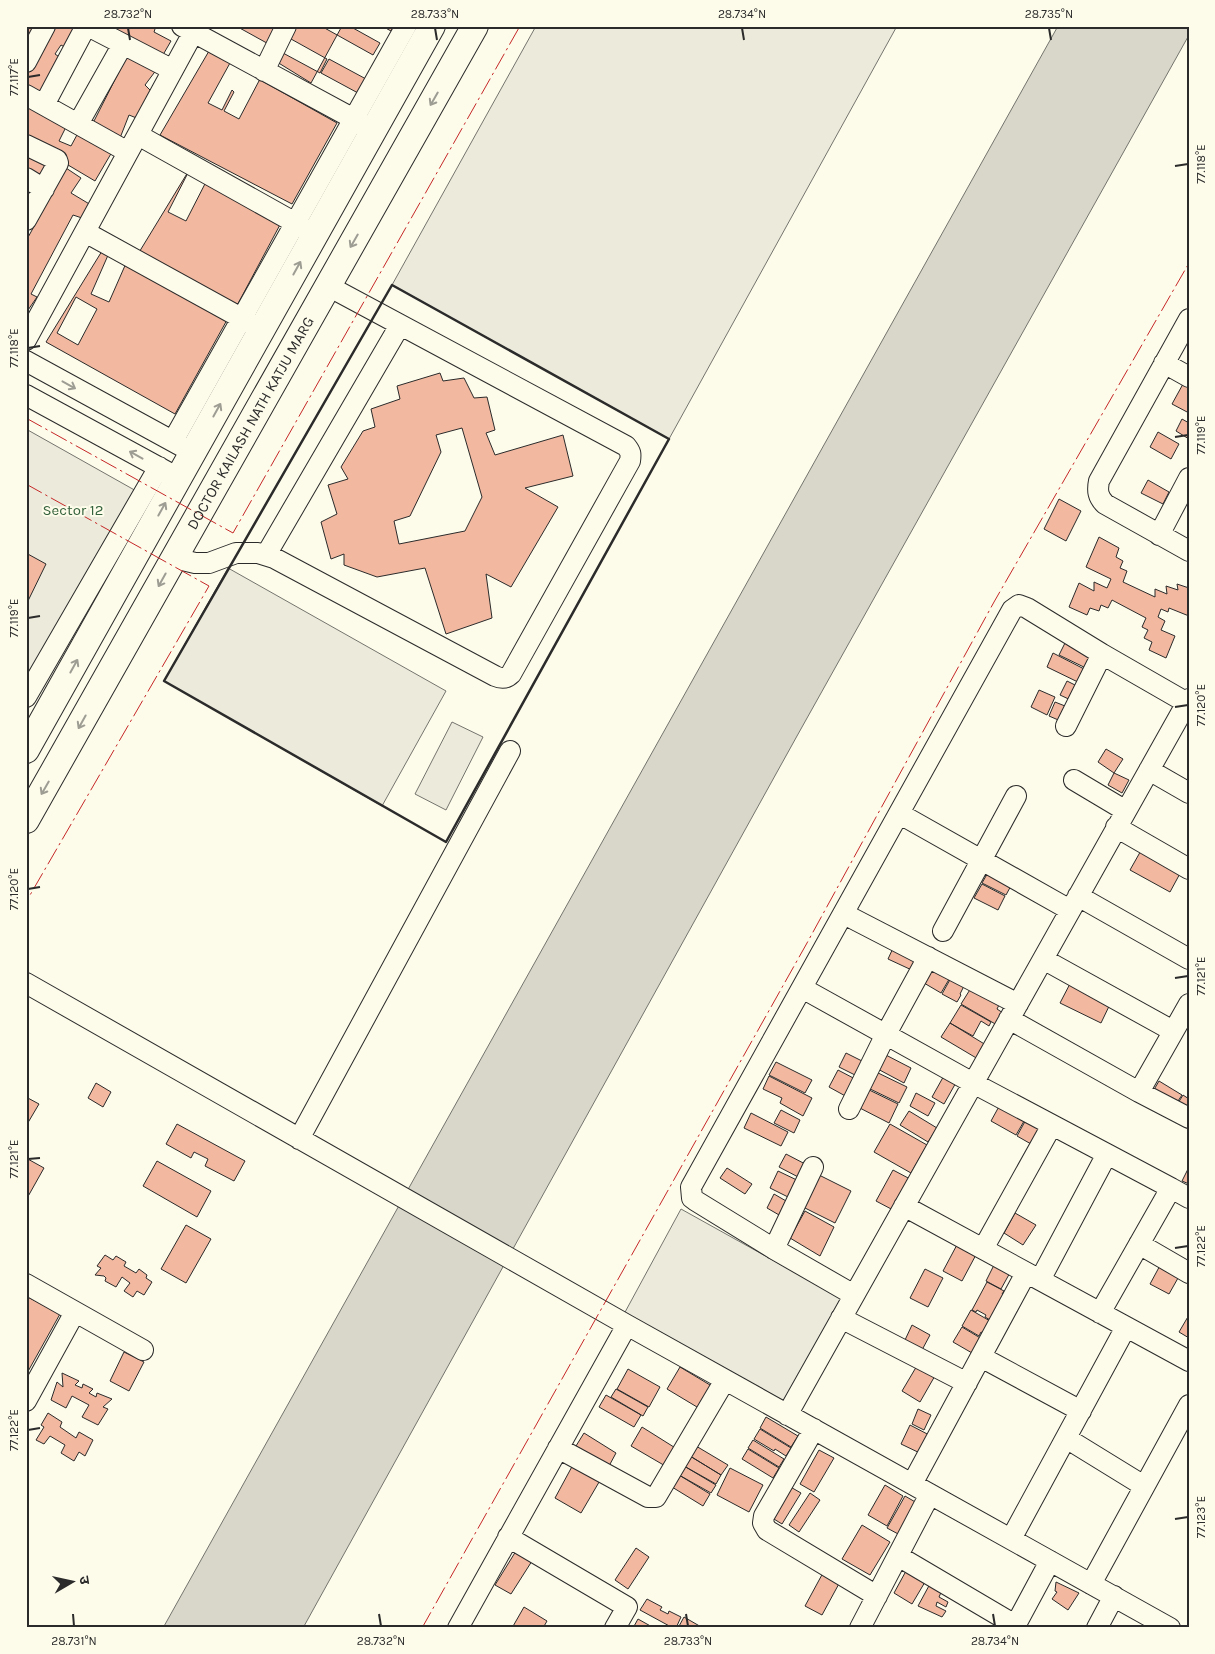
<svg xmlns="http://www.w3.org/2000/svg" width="1215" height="1654" viewBox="0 0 1215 1654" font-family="Karla,'Noto Sans Devanagari',sans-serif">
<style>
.green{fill:#ecebdb;stroke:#74746e}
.water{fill:#d8d7c9;stroke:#74746e}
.building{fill:#f2b8a0;stroke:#2b2b2b;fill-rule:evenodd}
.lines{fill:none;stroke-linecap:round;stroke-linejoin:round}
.minor-casing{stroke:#2b2b2b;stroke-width:22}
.major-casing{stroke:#2b2b2b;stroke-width:28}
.minor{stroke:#fdfbea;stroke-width:20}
.major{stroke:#fdfbea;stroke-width:26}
.wall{stroke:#2b2b2b;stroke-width:2.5}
.power{stroke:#c62828;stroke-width:1;stroke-dasharray:18 4 2.5 4;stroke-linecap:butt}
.oneway{stroke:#9e9d94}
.ticks{fill:none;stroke:#2b2b2b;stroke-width:2}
.labels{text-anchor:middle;stroke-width:4;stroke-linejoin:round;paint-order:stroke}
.street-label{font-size:15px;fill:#2b2b2b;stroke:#fdfbea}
.park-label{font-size:15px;fill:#34623c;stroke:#fdfbea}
.neatline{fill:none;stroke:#2b2b2b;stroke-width:2}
.ticks-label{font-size:12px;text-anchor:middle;fill:#2b2b2b}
</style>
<rect width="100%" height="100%" fill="#fdfbea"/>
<path class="green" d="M536,26H897L669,439L392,285Z
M26,429L138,492L26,694Z
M228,568L446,691L382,806L164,681Z
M452,722L483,737L446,810L415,794Z
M681,1209L841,1298L785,1402L624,1314Z"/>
<path class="water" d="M1058,26H1189V35L797,736L303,1628H163Z"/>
<path class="building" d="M26,26H42L26,44Z
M51,26H79L70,50L61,45L55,54L65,61L45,99L26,89V71Z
M94,26H156L154,32L171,41L160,60Z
M236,26H271L282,33L274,47Z
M296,26H342L311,83L277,62Z
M321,26H354L353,28L380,43L373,55Z
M382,26H394L391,31Z
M291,39L327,59L320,73L283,53Z
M209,51L337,123L292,204L160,135Z
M128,54L157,69L145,85L153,93L139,119L129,115L120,138L93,123Z
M329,59L366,79L358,93L321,73Z
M230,63L260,79L239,119L224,111L234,92L232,90L222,110L208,103Z
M26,102L67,125L59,141L71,146L78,133L112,152L95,181L26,140Z
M26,146L57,162L44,186L26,175Z
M191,167L209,176L186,221L168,212Z
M191,167L282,221L233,313L138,254Z
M66,168L81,178L71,193L91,205L82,218L73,215L31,294L37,297L26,313V241Z
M102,251L227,320L175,414L46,342Z
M109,253L127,261L109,302L91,294Z
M76,297L97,309L78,345L57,333Z
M440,373L443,381L464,378L474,398L487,397L495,430L486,433L495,455L563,435L573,476L525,488L558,507L511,587L486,574L492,618L446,634L425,568L377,577L344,565V554L331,559L321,522L337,514L328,485L348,479L341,467L363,431L375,427L371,409L400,399L397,386ZM462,428L482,497L465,531L399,544L394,521L410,516L441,452L436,435Z
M1183,384L1189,388V413L1172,404Z
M1182,419L1189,423V439L1176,431Z
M1158,432L1179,444L1171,459L1150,447Z
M1148,480L1169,492L1163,504L1141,493Z
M1059,499L1081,511L1066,541L1044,529Z
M1099,537L1119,548L1116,557L1123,561L1120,568L1127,571L1123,582L1155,597V589L1167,594L1166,586L1178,590L1177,584L1189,588V616L1169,608L1168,612L1161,609L1158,617L1165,621L1161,630L1175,636L1166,658L1149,650L1152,642L1144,638L1148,630L1142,627L1146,618L1112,600L1108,608L1101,605L1099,611L1090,608L1087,615L1069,607L1079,583L1094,591V582L1107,588L1111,579L1086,567Z
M26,553L46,564L26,605Z
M1066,641L1095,656L1088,669L1059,655Z
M1053,653L1088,671L1082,684L1047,667Z
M1067,681L1081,688L1075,702L1060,695Z
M1039,690L1055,697L1047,715L1031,707Z
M1055,702L1070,708L1063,722L1049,716Z
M1106,749L1123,759L1114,773L1098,762Z
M1114,773L1129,780L1122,793L1108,785Z
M1143,847L1183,868L1170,892L1130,870Z
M990,869L1013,882L1006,895L982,883Z
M982,884L1005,896L998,910L974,898Z
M894,946L922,960L916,972L888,959Z
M934,966L951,976L941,993L924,983Z
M952,976L965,984L960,994L961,995L957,1002L942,994Z
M1073,978L1113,998L1101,1023L1060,1003Z
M971,988L1006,1009L999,1005L997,1009L1003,1013L997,1025L961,1004Z
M961,1005L991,1022L989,1026L981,1021L973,1036L950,1023Z
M950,1023L986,1045L978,1059L941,1037Z
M846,1053L868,1064L861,1078L839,1067Z
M882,1053L911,1068L904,1083L874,1067Z
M776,1062L812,1080L805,1093L769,1075Z
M838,1070L859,1081L849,1098L829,1087Z
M872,1070L907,1087L899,1103L864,1086Z
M946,1072L958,1079L944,1104L932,1097Z
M769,1076L812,1098L803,1116L780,1103L782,1098L763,1089Z
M1159,1081L1182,1095L1174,1107L1152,1093Z
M96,1083L111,1092L103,1107L88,1098Z
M863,1087L898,1104L889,1123L854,1105Z
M916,1093L935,1103L928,1116L910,1106Z
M1183,1095L1189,1099V1116L1175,1108Z
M26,1097L39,1104L26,1126Z
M1002,1101L1027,1116L1016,1135L991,1121Z
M781,1110L800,1120L794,1133L774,1123Z
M909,1111L937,1128L928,1142L900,1125Z
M751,1113L788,1132L781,1146L744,1128Z
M1028,1116L1049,1128L1038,1148L1017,1136Z
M177,1124L245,1161L234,1181L205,1166L208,1159L194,1152L191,1158L166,1144Z
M890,1124L927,1145L911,1173L874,1152Z
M786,1154L809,1166L802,1179L779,1167Z
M26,1158L44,1168L26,1200Z
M157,1161L211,1191L197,1217L143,1186Z
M1189,1167V1184L1182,1181Z
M727,1168L752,1184L745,1194L720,1178Z
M893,1170L912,1180L895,1211L876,1201Z
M778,1171L803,1183L794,1200L770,1188Z
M815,1173L851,1191L835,1223L799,1205Z
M774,1194L793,1205L786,1219L767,1208Z
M805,1211L834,1227L820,1256L790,1238Z
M1015,1213L1036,1225L1023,1245L1004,1233Z
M186,1225L211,1239L186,1283L161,1269Z
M959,1241L978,1251L962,1281L943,1271Z
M105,1255L113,1260L116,1256L126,1262L124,1266L136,1273L139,1269L147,1275L146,1278L152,1282L144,1295L137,1291L133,1297L124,1291L130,1283L122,1277L116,1287L105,1281L106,1278L104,1276L95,1275L101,1268L97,1266Z
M1163,1260L1182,1271L1169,1294L1150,1284Z
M996,1261L1012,1269L1001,1289L986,1281Z
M925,1269L943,1278L928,1307L910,1298Z
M987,1282L1004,1291L1002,1294L1011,1299L997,1324L985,1317L986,1315L977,1310L976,1312L972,1310Z
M26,1296L60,1314L26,1375Z
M971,1310L997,1325L990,1337L981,1332L979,1336L962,1326Z
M1189,1315V1338L1179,1332Z
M912,1325L930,1335L922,1350L905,1340Z
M962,1327L987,1342L979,1357L953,1342Z
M124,1352L144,1362L129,1391L110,1381Z
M918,1364L936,1374L920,1402L902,1391Z
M680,1367L715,1388L702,1410L667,1389Z
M628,1369L660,1387L649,1407L617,1389Z
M62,1373L79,1381L75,1385L82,1388L83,1384L93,1389L89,1393L96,1397L97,1393L112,1399L103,1407L108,1409L98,1425L82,1417L89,1405L72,1396L66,1408L51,1400L57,1382L63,1387Z
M616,1389L648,1407L643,1416L611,1397Z
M606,1395L641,1415L634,1427L599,1407Z
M918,1409L931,1415L924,1430L912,1424Z
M48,1413L62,1422L60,1427L76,1438L79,1432L93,1440L85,1456L79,1452L74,1461L61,1453L65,1445L50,1436L44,1444L36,1440L44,1427L41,1425Z
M766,1417L798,1436L791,1447L760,1428Z
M910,1425L933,1437L924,1455L901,1444Z
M642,1427L677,1449L667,1467L631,1446Z
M760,1429L791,1448L786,1456L775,1449L774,1451L754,1439Z
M584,1433L616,1453L609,1466L576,1446Z
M753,1440L784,1459L779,1467L748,1448Z
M696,1446L728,1465L721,1475L690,1456Z
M748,1449L779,1468L773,1478L742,1459Z
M819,1450L834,1458L814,1492L800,1484Z
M690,1456L721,1475L716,1484L684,1466Z
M575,1461L602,1477L581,1513L555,1498Z
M684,1466L716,1485L711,1493L679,1475Z
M730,1468L763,1485L749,1512L717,1495Z
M679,1475L710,1494L703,1506L672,1487Z
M787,1485L801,1493L782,1524L769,1516Z
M885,1485L903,1496L887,1526L868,1515Z
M810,1493L820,1500L799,1532L789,1525Z
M905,1496L917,1503L900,1535L887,1528Z
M862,1525L890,1542L870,1575L842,1559Z
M636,1548L649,1557L628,1589L615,1580Z
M516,1551L532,1561L511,1594L495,1585Z
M824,1571L841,1580L822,1615L805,1606Z
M906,1571L925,1582L912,1604L894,1593Z
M931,1582L943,1588L939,1597L948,1602L946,1607L937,1602L936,1606L946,1611L942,1617L918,1606Z
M1056,1582L1079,1593L1068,1610L1052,1599L1057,1592L1055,1591Z
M647,1599L662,1607L660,1610L668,1614L669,1611L681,1617L676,1628H673L640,1610Z
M524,1607L547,1621L543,1628H512Z
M684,1617L703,1628H678Z
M638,1619L654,1628H633Z"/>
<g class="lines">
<defs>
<path id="minor" d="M88,26L173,70
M182,26L365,125
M26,62L45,26
M264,71L286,26
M26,95L128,152
M44,105L86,26
M78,124L123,44
M138,135L308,230
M26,145L57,160L58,163L26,220
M26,178L44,189
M85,232L254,325
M1189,319L1099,481C1097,491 1098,497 1105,504L1189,551
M26,340L193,33
M26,361L185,448
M1164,363L1189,377
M26,395L171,474
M173,441L406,26
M1159,535L1189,478
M266,555L400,325
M174,558L195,563H209L236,553H258L274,558L495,676C502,679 506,679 511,674L630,461C631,454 631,452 626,446L328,286
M26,697L159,467
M1066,726L1102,654
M1149,770L1189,793
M1074,780L1126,811
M900,814L1070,910
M1116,827L1189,869
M1078,896L1189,959
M844,914L1018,1004
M943,931L1016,796
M1043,959L1173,1031
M26,983L627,1325L1170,1628
M802,988L973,1083L1107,1154L1040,1280
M1009,1019L1139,1092L1189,1004
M1139,1092L1189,1118
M849,1109L886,1034L928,957
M299,1139L510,751
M1107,1154L1171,1188
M904,1206L1189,1361
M1139,1244L1189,1273
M774,1249L813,1167
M983,1249L1052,1125
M26,1284L143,1350
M854,1295L774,1249L696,1201L692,1198L691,1187L1012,610L1019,605L1027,608L1102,654L1189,704
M1100,1313L1171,1188L1189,1198
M841,1318L967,1383
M981,1357L1081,1411
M26,1401L75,1312
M787,1415L1189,699
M814,1429L764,1516L763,1523L767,1530L877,1596
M1066,1438L1144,1486
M558,1448L648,1497H656L725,1380
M912,1484L1026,1273
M508,1537L627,1607L615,1628
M1011,1539L1126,1327
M898,1556L1015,1625
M1091,1584L1189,1405
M458,1628L627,1325
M860,1628L930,1494
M1014,1628L1050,1561
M1097,1628L1114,1596"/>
<g id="major">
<path d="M26,750L432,26"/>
<path id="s1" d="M26,820L475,26"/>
</g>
</defs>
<use href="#minor" class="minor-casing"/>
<use href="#major" class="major-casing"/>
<use href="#minor" class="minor"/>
<use href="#major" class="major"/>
<path class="wall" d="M392,285L669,439L446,842L164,681Z"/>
<path class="power" d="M26,418L233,533L520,26
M26,484L209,586L26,902
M422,1628L807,943L994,602L1189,263"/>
</g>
<defs><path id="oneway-shaft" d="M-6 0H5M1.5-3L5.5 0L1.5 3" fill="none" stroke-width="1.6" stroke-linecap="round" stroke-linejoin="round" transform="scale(1.25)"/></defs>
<g class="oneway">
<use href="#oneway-shaft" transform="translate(434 99) rotate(120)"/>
<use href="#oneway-shaft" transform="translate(354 241) rotate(120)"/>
<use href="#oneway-shaft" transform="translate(297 268) rotate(-61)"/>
<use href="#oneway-shaft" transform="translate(69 385) rotate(29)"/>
<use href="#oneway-shaft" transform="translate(217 410) rotate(-61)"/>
<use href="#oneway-shaft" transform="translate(136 455) rotate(-151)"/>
<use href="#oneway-shaft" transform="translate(162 509) rotate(-61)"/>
<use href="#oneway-shaft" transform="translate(162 580) rotate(119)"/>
<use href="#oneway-shaft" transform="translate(74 666) rotate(-61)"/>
<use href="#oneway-shaft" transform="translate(82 722) rotate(119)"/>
<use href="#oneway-shaft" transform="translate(45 788) rotate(120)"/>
</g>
<path class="ticks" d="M128,28L130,40M435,28L437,40M742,28L744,40M1049,28L1051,40M28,77L40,75M1175,166L1188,164M28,348L40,346M1175,437L1188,435M28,618L40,616M1175,707L1188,705M28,889L40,887M1175,978L1188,976M28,1159L40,1158M1175,1248L1188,1246M28,1430L40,1428M1175,1519L1188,1517M73,1614L74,1626M379,1614L381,1626M686,1614L688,1626M993,1614L995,1626"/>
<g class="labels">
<g class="street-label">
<text dy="5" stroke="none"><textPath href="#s1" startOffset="456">DOCTOR KAILASH NATH KATJU MARG</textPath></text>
</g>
<g class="park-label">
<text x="73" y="515">Sector 12</text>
</g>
</g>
<rect width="1215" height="1654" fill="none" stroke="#fdfbea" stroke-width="55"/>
<g transform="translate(72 1582) rotate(81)" stroke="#fdfbea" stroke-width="4" paint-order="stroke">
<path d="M0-4L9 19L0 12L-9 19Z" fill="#2b2b2b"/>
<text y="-8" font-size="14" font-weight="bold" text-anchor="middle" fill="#2b2b2b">उ</text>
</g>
<rect x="28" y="28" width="1160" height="1598" class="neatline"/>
<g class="ticks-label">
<text x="128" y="18">28.732°N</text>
<text x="435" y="18">28.733°N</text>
<text x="742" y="18">28.734°N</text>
<text x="1049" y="18">28.735°N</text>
<text transform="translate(14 77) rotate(-90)" y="4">77.117°E</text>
<text transform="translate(1201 164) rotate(-90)" y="4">77.118°E</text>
<text transform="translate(14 348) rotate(-90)" y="4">77.118°E</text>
<text transform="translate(1201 435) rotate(-90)" y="4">77.119°E</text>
<text transform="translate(14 618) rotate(-90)" y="4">77.119°E</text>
<text transform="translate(1201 705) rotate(-90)" y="4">77.120°E</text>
<text transform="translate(14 889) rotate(-90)" y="4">77.120°E</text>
<text transform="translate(1201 976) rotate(-90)" y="4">77.121°E</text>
<text transform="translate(14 1159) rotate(-90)" y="4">77.121°E</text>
<text transform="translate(1201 1246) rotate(-90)" y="4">77.122°E</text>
<text transform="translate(14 1430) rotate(-90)" y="4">77.122°E</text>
<text transform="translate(1201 1517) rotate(-90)" y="4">77.123°E</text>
<text x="74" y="1645">28.731°N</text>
<text x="381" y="1645">28.732°N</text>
<text x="688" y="1645">28.733°N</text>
<text x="995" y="1645">28.734°N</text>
</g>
</svg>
